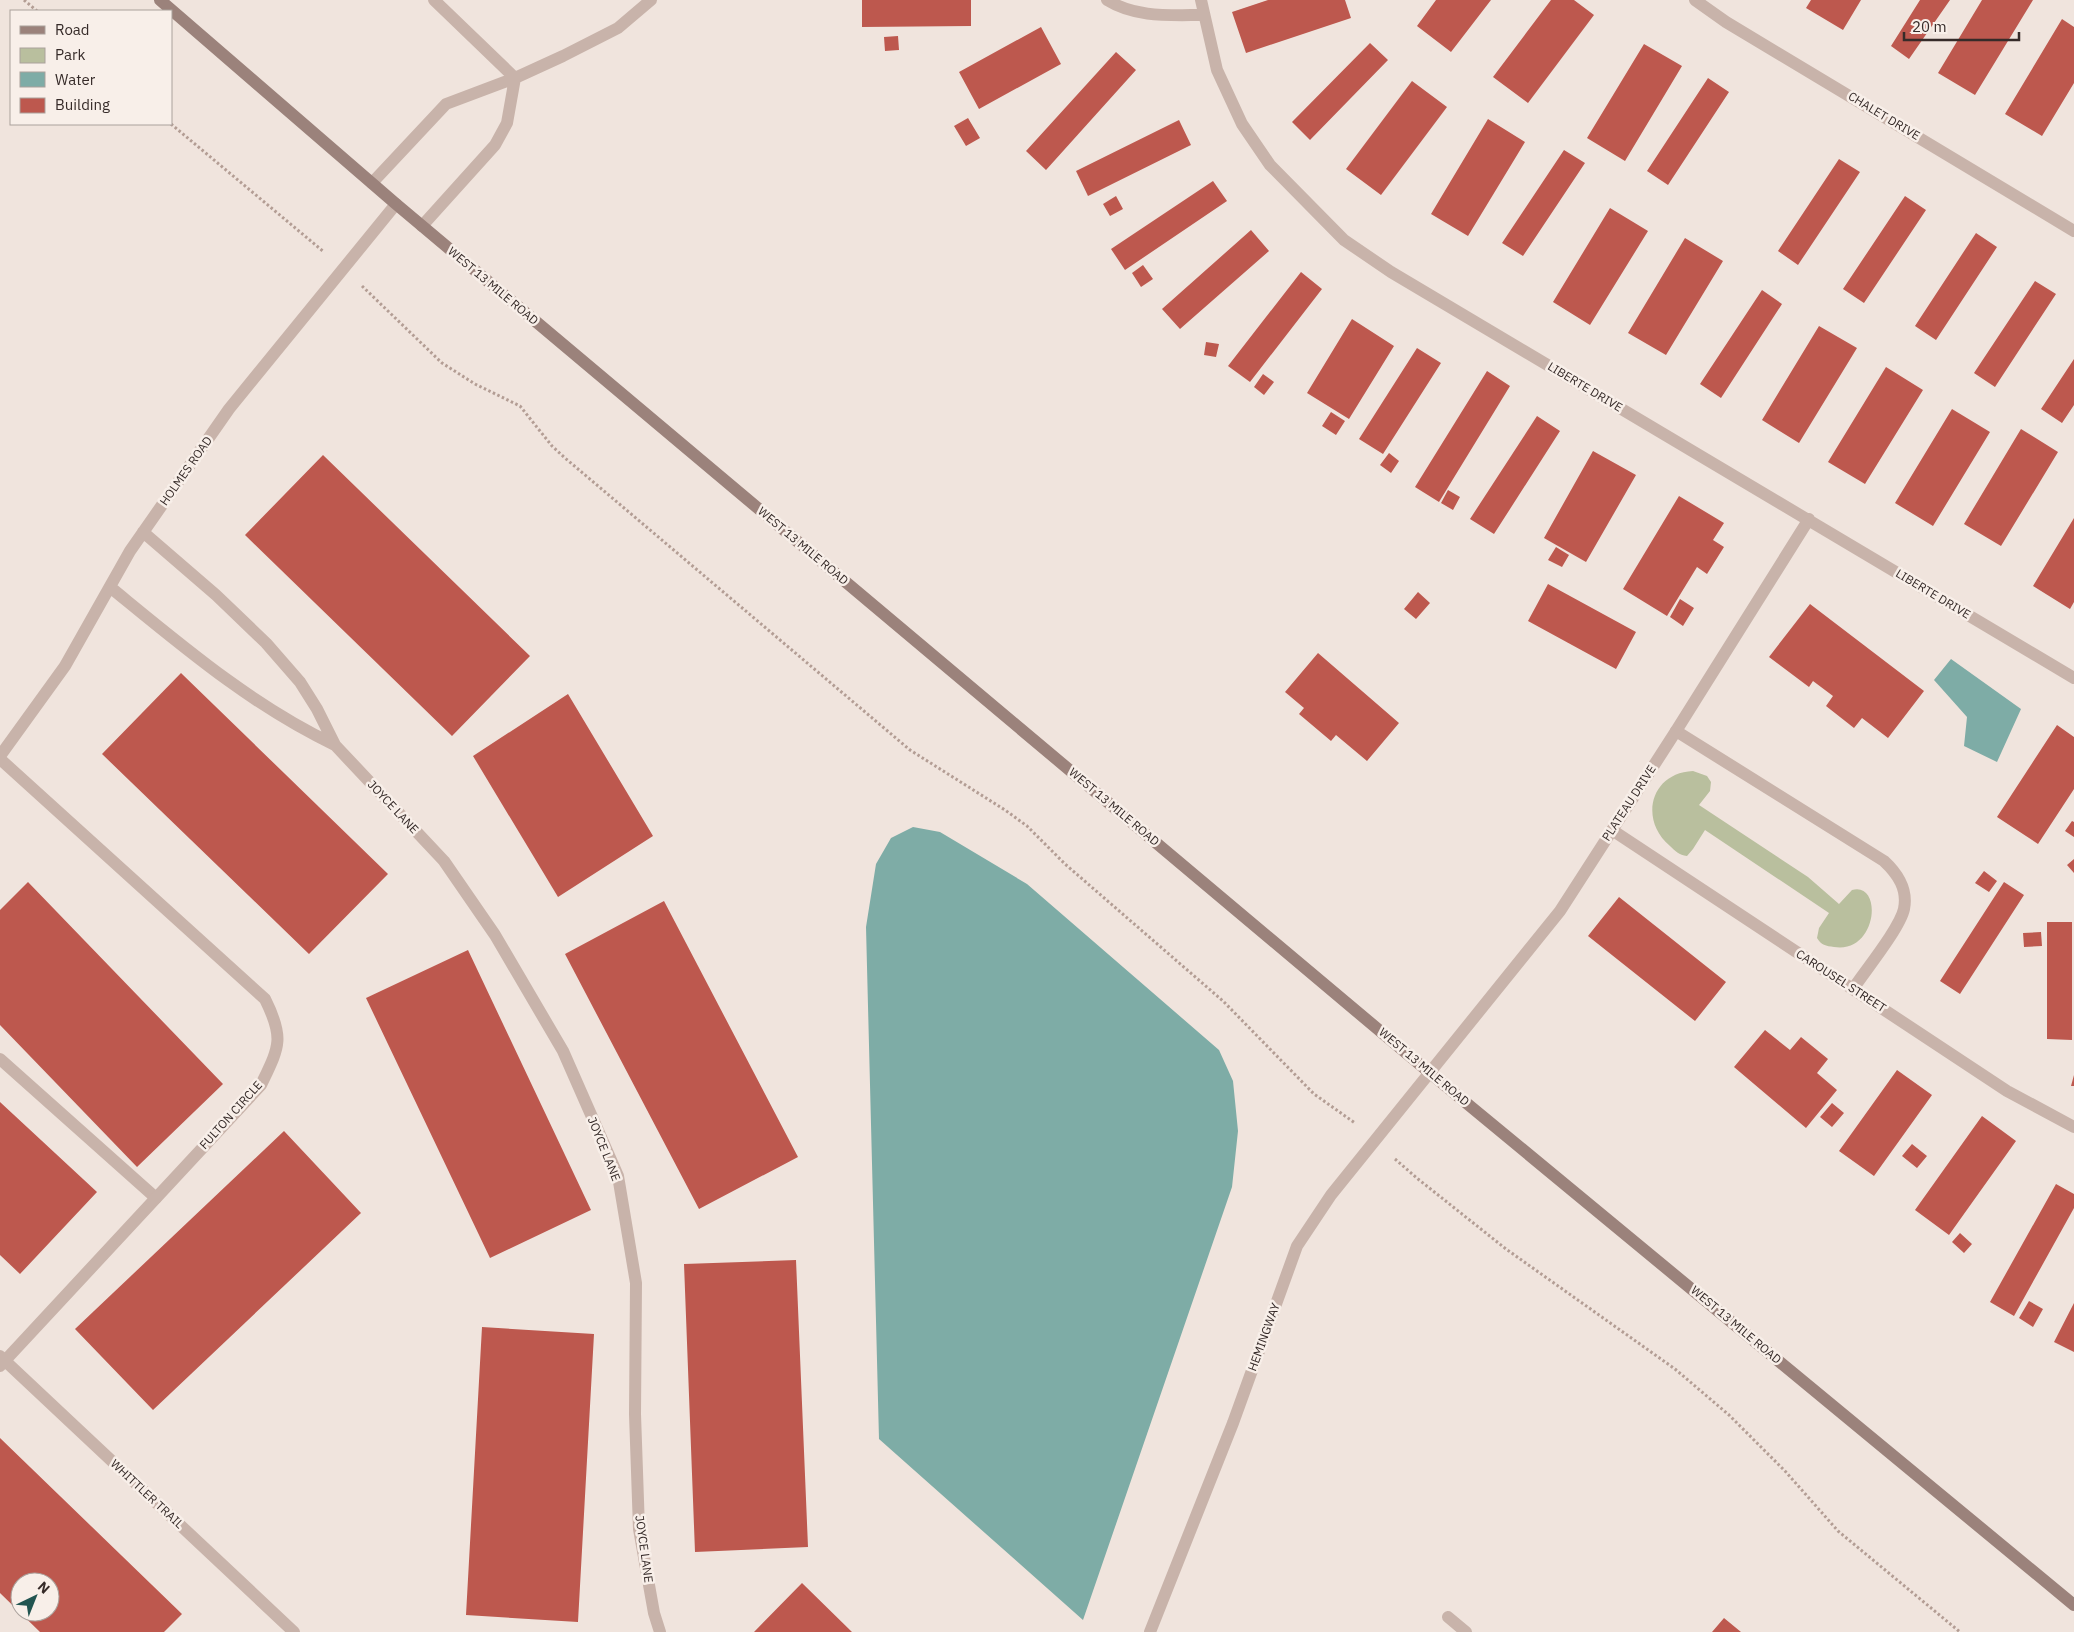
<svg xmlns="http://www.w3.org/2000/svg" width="2074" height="1632" viewBox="0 0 2074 1632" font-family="'IBM Plex Sans',sans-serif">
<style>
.green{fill:#b9bf9e}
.water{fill:#7eaca6}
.building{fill:#bd584e;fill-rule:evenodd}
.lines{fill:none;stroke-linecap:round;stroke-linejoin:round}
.path{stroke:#b39d94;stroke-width:3;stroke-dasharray:2.5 2.5;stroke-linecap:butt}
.lane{stroke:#c8b3aa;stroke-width:12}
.street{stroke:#c8b3aa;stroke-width:12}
.secondary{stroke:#9b827b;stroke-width:12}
.labels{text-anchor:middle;stroke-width:5;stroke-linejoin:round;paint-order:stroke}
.street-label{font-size:12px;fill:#362b29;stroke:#f8efe9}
</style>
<rect width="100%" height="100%" fill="#f0e4dd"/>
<path class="green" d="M1693,771L1707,776L1711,782L1710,791L1699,805L1808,877L1839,904L1852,890C1883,881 1878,954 1834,947C1826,946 1821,945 1817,938L1819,928L1829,913L1705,830L1693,849L1687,856C1679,855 1675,851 1670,846C1639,820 1650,773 1693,771Z"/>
<path class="water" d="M1951,659L2021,709L1997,762L1964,746L1967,717L1934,680Z
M913,827L940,832L1027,884L1219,1050L1233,1081L1238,1131L1232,1187L1083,1620L879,1439L866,927L876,864L891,838Z"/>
<path class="building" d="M862,0H971V26L862,27Z
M1268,0H1345L1351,18L1246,53L1232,12Z
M1436,0H1491L1451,52L1417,26Z
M1551,0H1574L1594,15L1528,103L1493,77Z
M1811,0H1861L1843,30L1806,8Z
M1920,0H1950L1909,59L1891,46Z
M1982,0H2033L1975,95L1938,73Z
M2062,19L2074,27V83L2042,136L2005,114Z
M1041,27L1061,64L979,109L959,72Z
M898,36L899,50L885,51L884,37Z
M1370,43L1388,60L1310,140L1292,122Z
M1644,44L1682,66L1625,161L1587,138Z
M1116,52L1136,70L1046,170L1026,151Z
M1708,78L1729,92L1668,185L1647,171Z
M1412,81L1447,107L1381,195L1346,169Z
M968,118L980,138L966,146L954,126Z
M1488,119L1525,142L1468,236L1431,214Z
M1179,120L1191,145L1088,196L1076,171Z
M1564,150L1585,163L1523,256L1502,243Z
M1839,159L1860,172L1798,265L1778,251Z
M1213,181L1227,201L1125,270L1111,249Z
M1116,196L1123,209L1110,216L1103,204Z
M1905,196L1926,210L1864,303L1843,289Z
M1610,208L1648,231L1590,325L1553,302Z
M1251,230L1269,251L1180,329L1162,309Z
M1976,233L1997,247L1936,340L1915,326Z
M1685,238L1723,261L1666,355L1628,333Z
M1143,265L1153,279L1141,287L1132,273Z
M1301,272L1322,289L1250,382L1228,366Z
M2035,281L2056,294L1995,387L1974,373Z
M1762,290L1782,304L1721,398L1700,384Z
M1352,319L1394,346L1349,419L1307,393Z
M1819,326L1857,348L1799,443L1762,420Z
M1206,342L1219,344L1216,357L1204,355Z
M1417,348L1441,363L1383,454L1359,439Z
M2074,359V405L2062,423L2041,409Z
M1886,367L1923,390L1865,484L1828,462Z
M1487,371L1510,386L1439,502L1415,487Z
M1263,374L1274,382L1264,395L1254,387Z
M1952,409L1990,432L1933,526L1895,503Z
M1331,412L1345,421L1336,435L1322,426Z
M1537,416L1560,431L1494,534L1470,519Z
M2021,429L2058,452L2001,546L1964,524Z
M1593,451L1636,475L1586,562L1544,538Z
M1389,453L1399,461L1391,473L1380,465Z
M323,455L530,656L452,736L245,535Z
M1448,490L1460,497L1453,510L1441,503Z
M1679,496L1724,523L1713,540L1724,547L1707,574L1697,567L1667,616L1623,589Z
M2074,518V602L2070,609L2033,586Z
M1556,547L1569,555L1562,567L1548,560Z
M1548,584L1636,632L1616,669L1528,621Z
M1418,592L1430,603L1416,619L1404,609Z
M1680,599L1694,608L1683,626L1670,617Z
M1810,604L1924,691L1888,738L1862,718L1854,728L1826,706L1833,696L1813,681L1809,687L1769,657Z
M1318,653L1399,723L1367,761L1336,735L1331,741L1299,714L1304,708L1285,692Z
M181,673L388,874L309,954L102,754Z
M568,694L653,836L558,897L473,756Z
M2057,725L2074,737V789L2038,844L1997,817Z
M2072,821L2074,822V837L2065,831Z
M2074,859V873L2067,865Z
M1984,871L1997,881L1989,892L1975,883Z
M28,882L223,1084L137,1167L0,1025V910Z
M2004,882L2024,895L1960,994L1940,981Z
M1619,897L1726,982L1695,1021L1588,936Z
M664,901L798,1157L699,1209L565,954Z
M2047,922H2072V1040L2047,1039Z
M2041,932L2042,946L2024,947L2023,933Z
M468,950L591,1210L490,1258L366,998Z
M1765,1030L1790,1050L1801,1037L1828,1059L1817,1073L1837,1090L1806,1128L1734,1067Z
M1897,1070L1932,1095L1874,1176L1839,1151Z
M2074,1075V1086H2071Z
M0,1102L97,1192L20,1274L0,1255Z
M1832,1103L1844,1113L1832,1127L1820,1117Z
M1982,1116L2016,1141L1949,1235L1915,1210Z
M284,1131L361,1213L153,1410L75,1329Z
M1912,1144L1927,1156L1917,1168L1902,1156Z
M2056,1184L2074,1194V1208L2014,1316L1990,1302Z
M1960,1233L1972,1244L1964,1253L1952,1242Z
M796,1260L808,1547L695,1552L684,1264Z
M2029,1301L2043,1309L2033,1327L2019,1318Z
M2074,1303V1352L2054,1342Z
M482,1327L594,1334L578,1622L466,1615Z
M0,1438L182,1614L164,1632H40L0,1593ZM20,1582H50V1612H20Z
M802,1583L852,1632H754Z
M1724,1618L1741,1632H1712Z"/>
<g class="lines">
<path class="path" d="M24,0L37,11
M171,124L324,252
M362,286L442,363L475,384L520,406L552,446L565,458L910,750L1005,810L1027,826L1065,864L1223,1001L1314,1094L1355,1123
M1395,1159L1418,1179L1506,1249L1675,1369L1729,1415L1785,1471L1838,1531L1960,1632"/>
<path class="lane" d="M1676,731L1884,861C1898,874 1908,889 1904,909C1900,928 1865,971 1853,989
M0,1059L156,1198"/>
<path class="street" d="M434,0L515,78
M1107,0C1136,18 1170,15 1203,15
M1201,0L1217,70L1242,124L1270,165L1344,240L1391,272L2074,678
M1695,0L1726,22L2074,231
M372,183L446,104L515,78L563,56L618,28L651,0
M422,226L495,145L507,123L515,78
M143,532L216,595L266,643L300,682L317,709L335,745L444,861L495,935L563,1051L618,1176L636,1283L635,1414L639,1529L654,1613L660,1632
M110,587C181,645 251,705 335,745
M0,756L65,666L130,551L229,409L396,204
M0,759L265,999C285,1039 279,1047 261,1085L0,1366
M1612,830L2007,1091L2074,1127
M0,1356L294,1632
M1448,1617L1466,1632
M1150,1632L1233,1423L1297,1246L1331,1195L1560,911L1676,731L1809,519"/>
<path class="secondary" d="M160,0L396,204L1430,1073L2074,1605"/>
</g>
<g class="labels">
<g class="street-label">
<text transform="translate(1884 116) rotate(31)" y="4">CHALET DRIVE</text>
<text transform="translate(493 286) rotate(40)" y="4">WEST 13 MILE ROAD</text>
<text transform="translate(1585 387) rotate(31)" y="4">LIBERTE DRIVE</text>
<text transform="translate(186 471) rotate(-55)" y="4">HOLMES ROAD</text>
<text transform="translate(803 546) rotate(40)" y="4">WEST 13 MILE ROAD</text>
<text transform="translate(1933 594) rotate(31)" y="4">LIBERTE DRIVE</text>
<text transform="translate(1629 803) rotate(-57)" y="4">PLATEAU DRIVE</text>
<text transform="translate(393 807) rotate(47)" y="4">JOYCE LANE</text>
<text transform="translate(1114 807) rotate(40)" y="4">WEST 13 MILE ROAD</text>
<text transform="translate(1841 981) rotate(33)" y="4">CAROUSEL STREET</text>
<text transform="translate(1424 1067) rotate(40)" y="4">WEST 13 MILE ROAD</text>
<text transform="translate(231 1115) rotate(-48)" y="4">FULTON CIRCLE</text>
<text transform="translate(604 1149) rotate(68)" y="4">JOYCE LANE</text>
<text transform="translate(1736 1325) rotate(40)" y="4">WEST 13 MILE ROAD</text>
<text transform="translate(1264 1337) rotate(-70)" y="4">HEMINGWAY</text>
<text transform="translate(147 1494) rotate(43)" y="4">WHITTLER TRAIL</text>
<text transform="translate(644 1549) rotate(82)" y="4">JOYCE LANE</text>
</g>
</g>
<rect x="10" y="10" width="162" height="115" fill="#f8efe9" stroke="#aaa19c"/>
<rect x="20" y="26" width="25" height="8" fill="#9b827b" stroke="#aaa19c"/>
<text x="55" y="35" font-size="15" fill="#362b29">Road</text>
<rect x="20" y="48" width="25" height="15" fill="#b9bf9e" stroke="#aaa19c"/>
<text x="55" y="60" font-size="15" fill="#362b29">Park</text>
<rect x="20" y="72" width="25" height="15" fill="#7eaca6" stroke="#aaa19c"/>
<text x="55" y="85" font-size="15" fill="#362b29">Water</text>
<rect x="20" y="98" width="25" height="15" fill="#bd584e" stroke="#aaa19c"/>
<text x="55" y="110" font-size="15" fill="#362b29">Building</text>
<g transform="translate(35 1597) rotate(43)"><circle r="24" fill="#f8efe9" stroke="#aaa19c"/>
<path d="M0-4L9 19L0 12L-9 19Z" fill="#215450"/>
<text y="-8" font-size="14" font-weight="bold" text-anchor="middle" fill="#362b29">N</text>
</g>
<path d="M1904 32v8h115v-8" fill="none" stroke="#362b29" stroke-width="2.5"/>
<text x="1912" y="32" font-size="15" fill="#362b29" stroke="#f8efe9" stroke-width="4" paint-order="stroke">20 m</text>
</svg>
